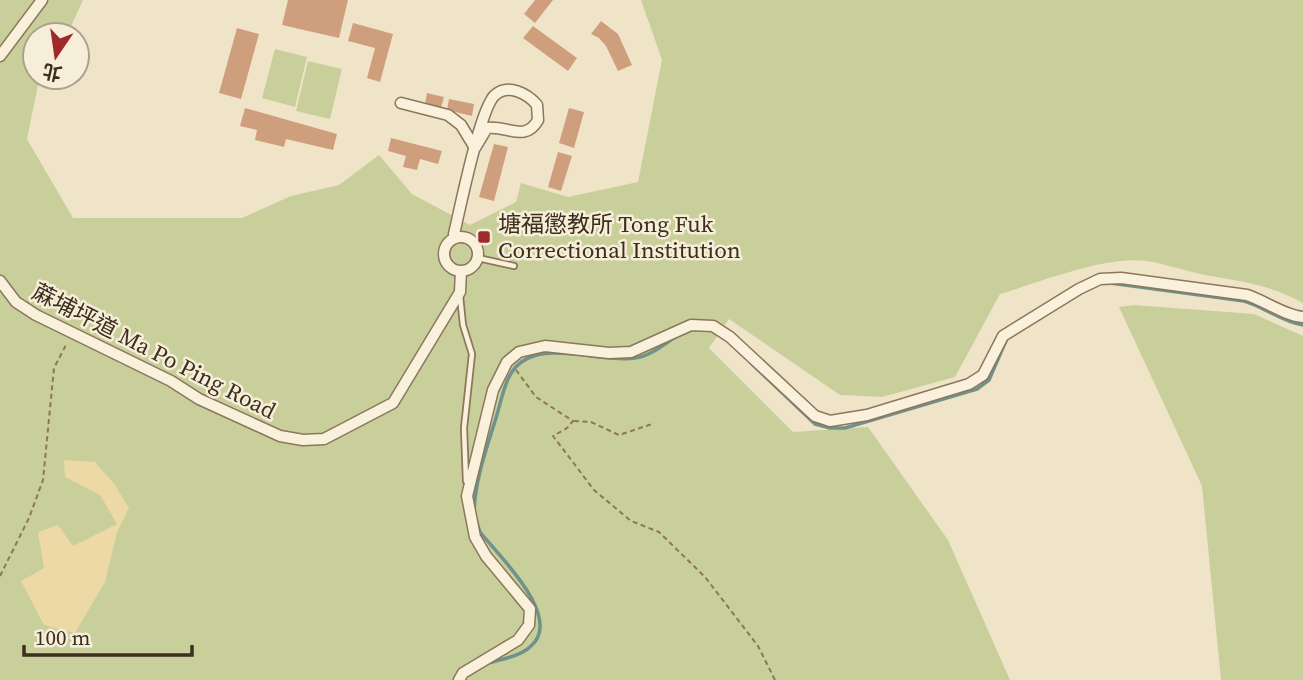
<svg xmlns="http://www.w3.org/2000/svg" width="1303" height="680" viewBox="0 0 1303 680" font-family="'Source Serif 4','Noto Sans TC',serif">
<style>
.green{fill:#c9cf9b}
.sand{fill:#ecd9a5}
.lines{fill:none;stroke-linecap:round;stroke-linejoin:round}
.stream{stroke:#6f938a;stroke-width:3.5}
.building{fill:#cf9f7d}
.service-casing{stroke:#8d765c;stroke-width:8}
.minor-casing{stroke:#8d765c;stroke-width:13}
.path{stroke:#8d765c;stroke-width:2;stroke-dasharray:5 3.5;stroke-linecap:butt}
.service{stroke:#faf1dc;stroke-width:4.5}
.minor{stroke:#faf1dc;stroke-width:10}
.poi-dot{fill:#9e2a2b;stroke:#f7eed8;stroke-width:2.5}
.labels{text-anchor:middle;stroke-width:5;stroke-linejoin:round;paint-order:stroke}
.poi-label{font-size:23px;fill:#3d2e20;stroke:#f7eed8;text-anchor:start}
.street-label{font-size:23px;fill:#3d2e20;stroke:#f7eed8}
</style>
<rect width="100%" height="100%" fill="#f0e4c8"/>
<path class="green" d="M0,0H83L67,35H35V77H43L38,85L27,139L73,218H242L291,196L339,185L379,155L412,194L470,225L516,202L521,183L568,197L638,182L662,60L641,0H1303V303C1272,285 1239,281 1205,275C1185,271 1166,264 1147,261C1104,256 1041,282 1000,294L955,377L882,397L840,395L729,319L709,348L793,432L868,427L948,540L1010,680H0Z
M275,49L307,57L295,107L262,98Z
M308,61L342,69L330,119L296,111Z
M1134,305L1254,314L1303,336V680H1221L1202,486L1119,307Z"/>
<path class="sand" d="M64,460L95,462L115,485L129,508L117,532L105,582L75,633L44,625L21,581L44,568L38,532L58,525L73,546L117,524L100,495L65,477Z"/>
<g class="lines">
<path class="stream" d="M1110,283L1244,301C1265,307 1282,322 1303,325
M752,364L815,424L830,428H845L977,389L989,380L1008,336
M474,513C475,480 486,450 496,418C500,405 503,389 509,377C531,333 597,364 635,358C651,356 664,344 677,336
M476,520L480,532C498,555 564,617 531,646C520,657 500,659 486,664"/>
</g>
<path class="building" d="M288,0H348L339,38L282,25Z
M535,0H553L535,23L524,14Z
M601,21L618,34L632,65L618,71L606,46L599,38L591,34Z
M353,23L393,34L380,82L367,78L375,48L348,41Z
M533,26L577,58L568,71L523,38Z
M237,28L259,34L241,99L219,93Z
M427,93L444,97L441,108L425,104Z
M449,99L474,104L472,116L447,110Z
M245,108L337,134L333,150L286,139L284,147L255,140L257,130L240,126Z
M569,108L584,112L574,148L559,143Z
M391,138L442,151L438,164L420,159L417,170L403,167L406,156L388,151Z
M494,144L508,147L494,201L479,197Z
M558,152L572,156L561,191L548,187Z"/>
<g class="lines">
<defs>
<path id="service" d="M478,258L514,266
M460,296L463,325L472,354L464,428L466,481"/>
<path id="minor" d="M0,56L42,0
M401,103L448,115L461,125L475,148
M444 254a17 17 0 1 1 34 0a17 17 0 1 1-34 0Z
M456,238L454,234C460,209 480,108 495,95C508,83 528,94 537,105L538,120C525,143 507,125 487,128L475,148
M0,281L16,302L36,315L171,381L199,399L280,436L303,440L324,439L393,403L460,292L461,271
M459,680L463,673L518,640L529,625L530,609L486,556L475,537L467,496L493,390L507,362L519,352L545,346L609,353L631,352L691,325L713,326L730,337L815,416L830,421L867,415L969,384L983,375L1003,336L1079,289L1100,279L1121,278L1247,295C1265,301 1286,316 1303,317"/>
</defs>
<use href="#service" class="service-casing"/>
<use href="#minor" class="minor-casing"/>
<path class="path" d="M516,370L536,397L573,421L567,428L553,436L594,490L631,521L659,532L705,577L758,646L775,680
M574,421L591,422L619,435L652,424
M0,576L29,518L43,480L54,368L67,343"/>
<use href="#service" class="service"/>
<use href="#minor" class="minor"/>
</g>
<rect class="poi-dot" x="477" y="230" width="14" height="14" rx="3.5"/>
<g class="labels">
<g class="poi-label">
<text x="498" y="232">塘福懲教所 Tong Fuk<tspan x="498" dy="26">Correctional Institution</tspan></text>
</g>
<g class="street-label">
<text transform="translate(154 351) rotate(27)" y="8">蔴埔坪道 Ma Po Ping Road</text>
</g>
</g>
<g transform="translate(56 56) rotate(193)"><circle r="33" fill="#f7eed8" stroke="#ada18e" stroke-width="2"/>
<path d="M0-5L12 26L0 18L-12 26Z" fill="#9e2a2b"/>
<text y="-10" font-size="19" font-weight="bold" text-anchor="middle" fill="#3d2e20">北</text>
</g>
<path d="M24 645v10h168v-10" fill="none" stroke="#3d2e20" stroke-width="3.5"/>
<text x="35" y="645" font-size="21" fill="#3d2e20" stroke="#f7eed8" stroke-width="5" paint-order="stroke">100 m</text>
</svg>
